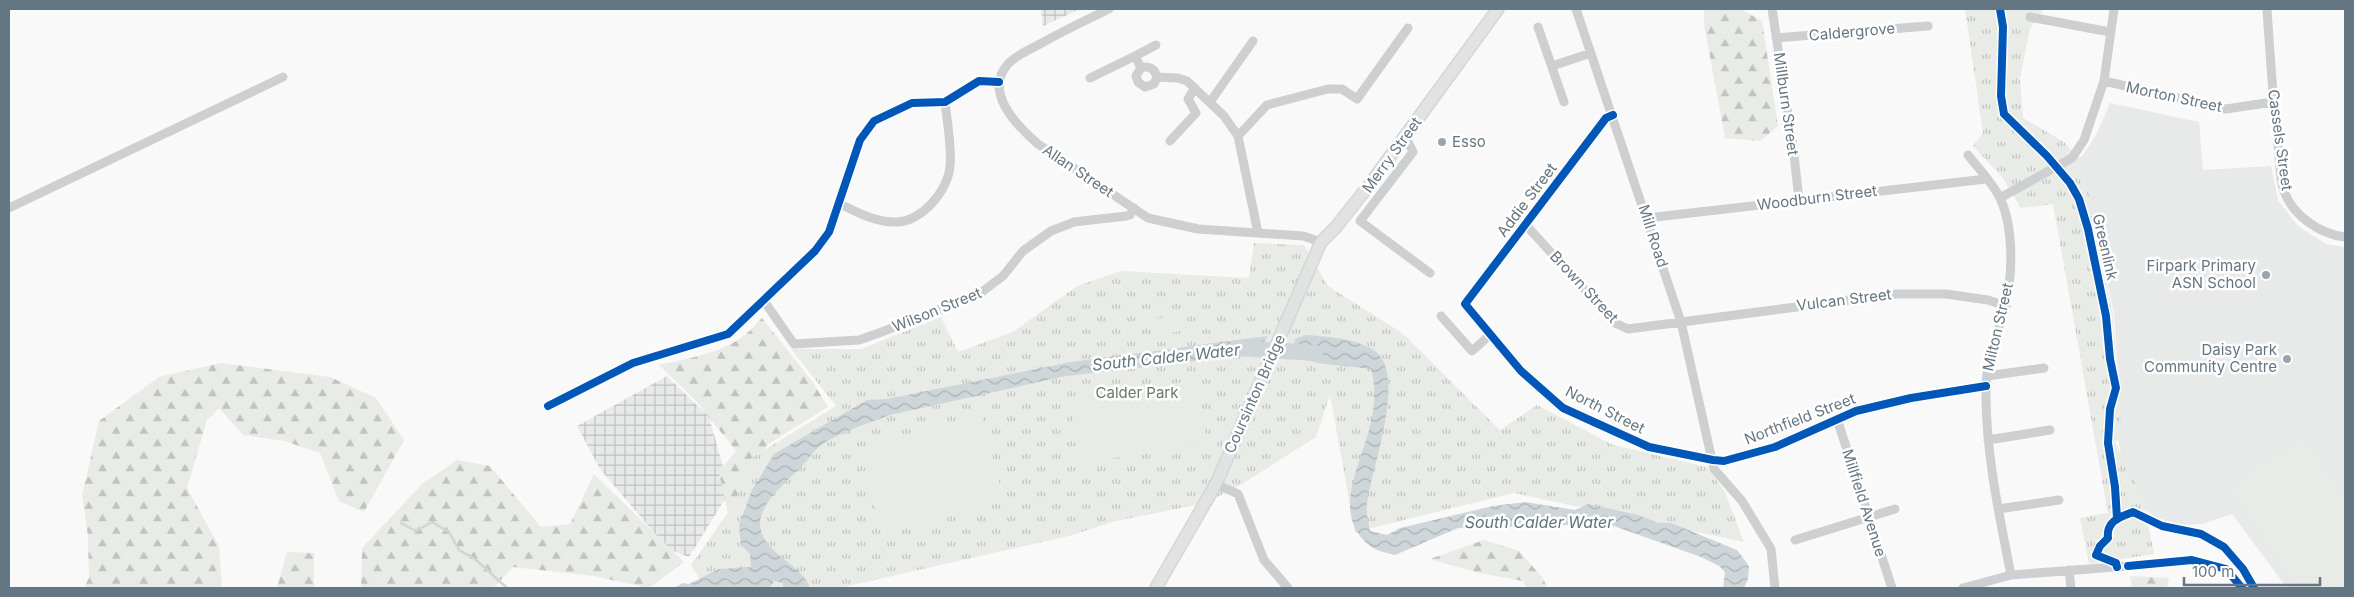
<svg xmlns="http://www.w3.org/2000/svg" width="2354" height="597" viewBox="0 0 2354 597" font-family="Inter,sans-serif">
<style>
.built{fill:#e8e9e9}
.industrial{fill:url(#industrial-grid)}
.forest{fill:url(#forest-firs)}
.park{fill:url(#park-tufts)}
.garden{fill:#e8ebe6}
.water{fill:url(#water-waves)}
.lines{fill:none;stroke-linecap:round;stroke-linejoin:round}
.stream{stroke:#ced6d9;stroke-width:2.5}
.river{stroke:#ced6d9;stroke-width:16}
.major-casing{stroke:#d5d6d7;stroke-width:14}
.minor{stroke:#cecfd0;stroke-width:9}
.major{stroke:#e1e2e2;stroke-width:11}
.cycleway-casing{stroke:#fff;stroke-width:11}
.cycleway{stroke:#0057b8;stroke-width:8}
.poi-dot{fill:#99a4ac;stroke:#fff;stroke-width:2}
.labels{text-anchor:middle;stroke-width:5;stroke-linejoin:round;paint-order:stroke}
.street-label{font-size:15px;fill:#657683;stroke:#fff}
.poi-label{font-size:15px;fill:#657683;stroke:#fff;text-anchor:end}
.park-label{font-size:15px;fill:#687a64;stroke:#fff}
.water-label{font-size:16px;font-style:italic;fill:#60757c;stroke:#fff}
</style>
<defs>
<pattern id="industrial-grid" width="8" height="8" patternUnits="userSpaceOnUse" patternTransform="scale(1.25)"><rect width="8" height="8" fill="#e8e9e9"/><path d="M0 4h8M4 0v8" fill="none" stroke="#c0c1c2"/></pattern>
<pattern id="forest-firs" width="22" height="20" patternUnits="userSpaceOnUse" patternTransform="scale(1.25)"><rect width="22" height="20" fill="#e8ebe6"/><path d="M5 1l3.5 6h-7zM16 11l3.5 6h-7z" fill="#c0c3c0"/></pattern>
<pattern id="park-tufts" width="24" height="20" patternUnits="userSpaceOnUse" patternTransform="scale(1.25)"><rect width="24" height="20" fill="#e8ebe6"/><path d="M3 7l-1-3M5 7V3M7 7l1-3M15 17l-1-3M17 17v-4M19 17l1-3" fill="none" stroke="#c0c3c0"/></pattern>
<pattern id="water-waves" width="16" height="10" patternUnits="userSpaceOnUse" patternTransform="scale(1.25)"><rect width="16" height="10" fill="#ced6d9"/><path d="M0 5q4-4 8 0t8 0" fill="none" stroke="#abb2b5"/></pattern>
</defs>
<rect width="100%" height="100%" fill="#f9f9f9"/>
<path class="built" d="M2110,103L2199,122L2203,170L2271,166L2278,200L2298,226L2326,244L2345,247V588H2287L2232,514L2202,524L2179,525L2155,517L2130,499L2115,424L2119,388L2114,314L2098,238L2084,199L2065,169L2083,155L2096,135Z"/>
<path class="industrial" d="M1041,9H1080L1043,26Z
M667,376L709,417L730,491L689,557L668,549L600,469L577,426Z"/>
<path class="forest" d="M1704,9H1741L1762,21L1778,126L1760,141L1725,138L1704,25Z
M762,318L812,381L828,407L768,444L729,518L719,472L736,451L696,401L659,365C687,359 722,353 745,335C751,330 757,323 762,318Z
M221,363L330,377L376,398L404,440L364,512L339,501L320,453L284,441L243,435L219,408L207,420L187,488L219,546L222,588H84L89,578L88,536L82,495L99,421L159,377Z
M457,460L490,466L541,527L570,524L594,474L684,562L649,588L594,576L513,567L493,588H361L362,548L422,484Z
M1484,540L1519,551L1542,577L1548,588H1526L1523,581L1479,573L1430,559Z
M287,552L314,553V588H277Z
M2130,576L2169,578L2167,588H2132Z"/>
<path class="park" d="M1965,9H2044L2030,28L2020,79L2023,118L2064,142L2082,162L2113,315L2122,436L2115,442L2142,495L2154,554L2089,564L2080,518L2108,513L2053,204L2021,208L2002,177L1973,146L1983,133Z
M1254,243L1304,245L1328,286L1402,333L1500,430L1537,405L1613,445L1707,467L1725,492L1744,542L1514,493L1355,532L1330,395L1316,437L1242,484L1206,503L1112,522L1069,536L839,588H705L691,565L734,504L750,459L836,406L791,349H861L941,317L958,352L1013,332L1077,286L1121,271L1249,278Z"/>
<path class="garden" d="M1179,316L1181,331L1155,335L1152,319Z
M1197,380L1207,444L1080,463L1070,399Z
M982,416L1004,500L882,533L860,449Z
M2302,438L2345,500V583L2337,588H2299L2230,487Z"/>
<path class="water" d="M1305,335C1324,336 1361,339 1376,352C1407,377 1371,469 1367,504C1366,512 1368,522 1370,531L1387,535L1400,528L1493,506L1525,502L1575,510L1588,504L1638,515L1658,523H1671L1737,550L1749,566L1748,579L1744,588H1723L1725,572L1719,566L1701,557L1608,524L1458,528L1395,555C1387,553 1376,551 1370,546C1330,515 1361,464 1370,426C1375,408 1376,387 1371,369L1318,363L1292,356L1295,339Z
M1268,336L1257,354L1066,376L890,415C867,424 839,432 820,446C813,452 808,460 802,466C787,482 754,506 761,531C768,556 804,566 810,588H783V583L774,581L770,588H674L683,583L689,584L719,569L751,567L750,554L741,545L739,525L752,490L774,454L867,400L887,399L1071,362Z"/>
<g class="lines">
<path class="stream" d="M401,523L416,531L432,522L449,532L459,550L475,559L507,588"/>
<path class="river" d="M1237,348L1315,353"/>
<defs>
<path id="major" d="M1156,588L1216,484L1321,242L1336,227L1370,184L1498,9"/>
</defs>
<use href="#major" class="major-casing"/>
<path class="minor" d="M1109,9C1086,20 1063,31 1040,44C1029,50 1016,55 1008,64C983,92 1017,126 1038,144L1148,218L1198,229L1303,236L1321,242
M1576,9L1681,322L1714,469L1742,501L1771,549L1775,588
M1772,9L1793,146L1799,200
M2267,9C2270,55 2273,100 2278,146C2280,160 2279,177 2284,191C2293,216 2320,234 2345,237
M2030,17L2110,32
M1538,27L1564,102
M1776,38L1928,26
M1552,66L1591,53
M1141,68L1135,56L1156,45
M1157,77C1155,69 1149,65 1141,68L1136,76L1138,82L1145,87L1154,84L1157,77L1178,78L1187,81L1224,116L1238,136L1258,233
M1090,78L1135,56
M2104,81L2226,109L2273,102
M1210,102L1253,41
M1613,115L1606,118L1465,304L1521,371L1563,408L1649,447L1713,460L1724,461L1775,447L1856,411L1911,398L1986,386
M1238,136L1267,105L1328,89H1342L1357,99L1408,28
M1405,136L1413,152L1360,221L1430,273
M1170,141L1196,113L1188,99L1195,88
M1968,155C1978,168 1992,182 2000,198C2014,228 2013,275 2005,306C1999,333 1986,359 1986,387C1985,450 1999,514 2011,575
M2000,198L2072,158L2084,140L2104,81L2114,9
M838,203C855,211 872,221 892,222C920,224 948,192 950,166C952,146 947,122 945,102
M9,208L283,77
M1647,218L1986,179
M1525,224L1615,323L1628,329L1896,294H1946L1988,300L2006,306
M764,301L794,344L859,340L879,333L979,294L1003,276L1023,251L1051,231L1074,222L1126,216L1130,215L1134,208
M1441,316L1472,351L1491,334
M1987,376L2044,368
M548,406L633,363L728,334L815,251L829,232L860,140L874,121L912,103L945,102L979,81L999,82
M1837,419L1892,588
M1988,440L2050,430
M1216,484L1238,494L1264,560L1288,588
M1998,509L2059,500
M1795,540L1895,509
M2069,570L2071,588
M1963,588L2011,575L2128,566"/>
<use href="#major" class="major"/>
<defs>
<path id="cycleway" d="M2000,9L2003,27L2001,96L2004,114L2047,156L2070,183L2079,199L2088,229L2106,316L2110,359L2116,388L2110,409L2108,443L2115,487L2117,518
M1613,115L1606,118L1465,304L1521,371L1563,408L1649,447L1713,460L1724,461L1775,447L1856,411L1911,398L1986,386
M548,406L633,363L728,334L815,251L829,232L860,140L874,121L912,103L945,102L979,81L999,82
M2128,566L2192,560L2226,569L2242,588
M2117,567L2116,563L2096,555L2100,546L2108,538C2106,521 2120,517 2133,512L2162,526L2201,534L2224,547L2243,569L2254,588"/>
</defs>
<use href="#cycleway" class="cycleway-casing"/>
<use href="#cycleway" class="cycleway"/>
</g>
<g class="poi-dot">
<circle cx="1442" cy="142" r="5"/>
<circle cx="2266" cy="275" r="5"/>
<circle cx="2287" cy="359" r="5"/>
</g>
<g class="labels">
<g class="street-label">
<text transform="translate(1852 32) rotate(-5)" y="5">Caldergrove</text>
<text transform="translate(2174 97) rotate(12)" y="5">Morton Street</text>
<text transform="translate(1786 104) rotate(82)" y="5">Millburn Street</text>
<text transform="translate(2280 140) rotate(82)" y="5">Cassels Street</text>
<text transform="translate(1392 155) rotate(-54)" y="5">Merry Street</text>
<text transform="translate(1078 171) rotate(34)" y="5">Allan Street</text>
<text transform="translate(1817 198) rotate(-7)" y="5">Woodburn Street</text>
<text transform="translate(1527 200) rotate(-53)" y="5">Addie Street</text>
<text transform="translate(1653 236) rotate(72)" y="5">Mill Road</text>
<text transform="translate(2105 247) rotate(77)" y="5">Greenlink</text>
<text transform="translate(1584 287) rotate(47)" y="5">Brown Street</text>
<text transform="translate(1844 300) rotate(-7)" y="5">Vulcan Street</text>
<text transform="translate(937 310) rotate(-22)" y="5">Wilson Street</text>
<text transform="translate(1998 327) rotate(-77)" y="5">Milton Street</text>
<text transform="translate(1255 394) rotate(-66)" y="5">Coursinton Bridge</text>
<text transform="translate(1605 410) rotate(27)" y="5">North Street</text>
<text transform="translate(1800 419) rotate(-21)" y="5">Northfield Street</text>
<text transform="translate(1864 503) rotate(72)" y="5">Millfield Avenue</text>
</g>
<g class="poi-label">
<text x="1452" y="147" text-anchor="start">Esso</text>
<text x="2256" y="271">Firpark Primary<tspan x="2256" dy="17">ASN School</tspan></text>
<text x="2277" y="355">Daisy Park<tspan x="2277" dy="17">Community Centre</tspan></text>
</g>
<g class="park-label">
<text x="1137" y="398">Calder Park</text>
</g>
<g class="water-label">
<text transform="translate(1166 357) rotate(-6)" y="6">South Calder Water</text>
<text x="1539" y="528">South Calder Water</text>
</g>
</g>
<rect width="2354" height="597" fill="none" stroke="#657683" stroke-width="20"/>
<path d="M2184 577v8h136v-8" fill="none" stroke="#657683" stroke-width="2.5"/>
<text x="2192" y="577" font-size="15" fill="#657683" stroke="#ffffff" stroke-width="4" paint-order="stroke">100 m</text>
</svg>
